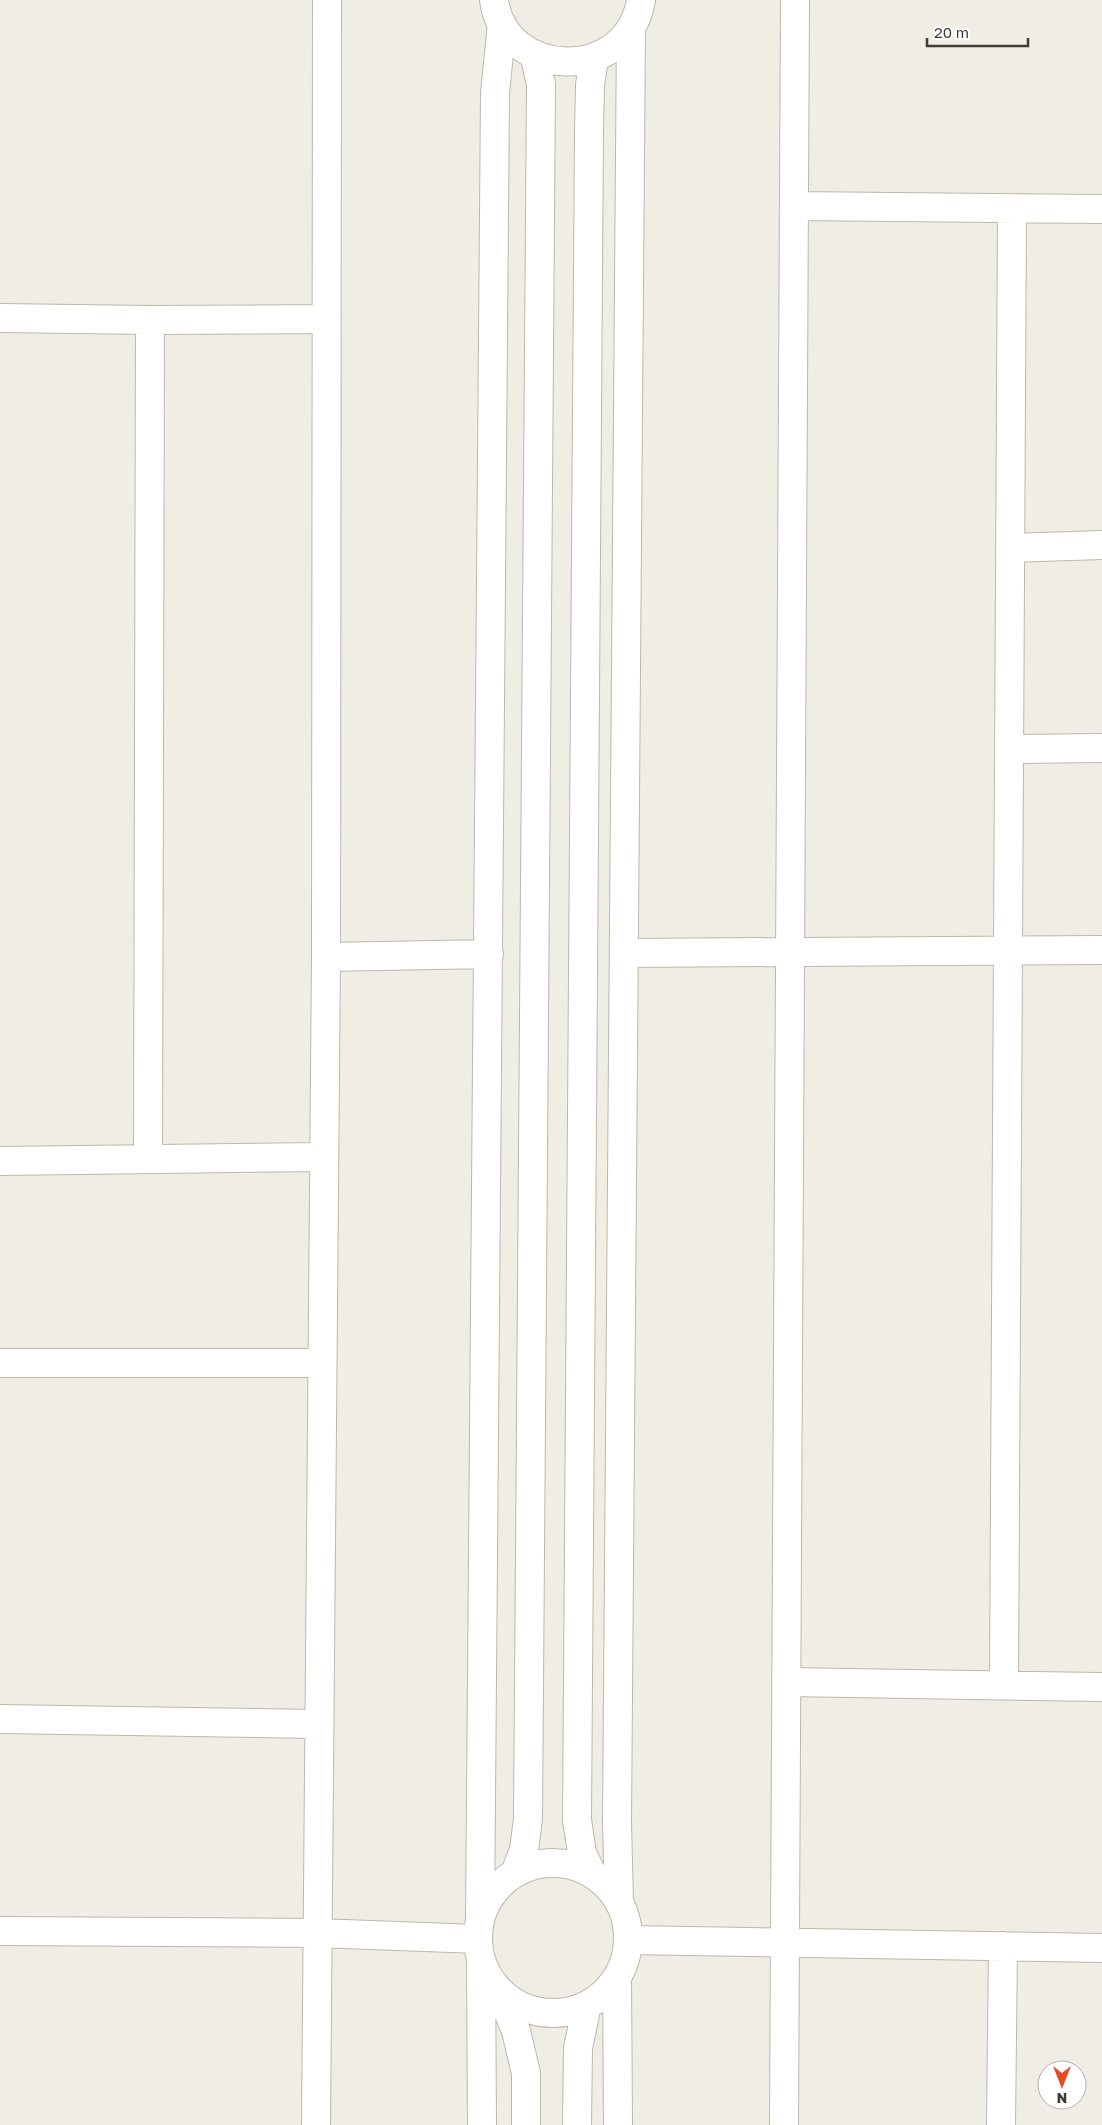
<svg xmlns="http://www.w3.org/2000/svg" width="1102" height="2125" viewBox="0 0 1102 2125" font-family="'Golos Text',sans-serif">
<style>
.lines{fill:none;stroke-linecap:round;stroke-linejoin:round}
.minor-casing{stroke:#bdb8aa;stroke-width:30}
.minor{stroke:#fff;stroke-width:28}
</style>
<rect width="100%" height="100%" fill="#f0ede4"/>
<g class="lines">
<defs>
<path id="minor" d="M494,0C504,79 627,85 641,0
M794,206L1102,209
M0,318L150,320L326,319
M1010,548L1102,545
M1009,749L1102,748
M624,953L1102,950
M326,957L489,954
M148,1159L150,320
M0,1161L323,1157
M0,1363H322
M787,1682L1102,1687
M1004,1685L1012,209
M0,1719L319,1724
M478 1938a75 75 0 1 1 150 0a75 75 0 1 1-150 0Z
M515,1873L524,1850L528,1819L541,84L534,54
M592,1874L582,1853L577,1820L589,131L590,85L594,58
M619,1902L617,1822L631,28
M480,1920L495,93L502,24
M0,1931L317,1933L478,1939
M628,1940L1102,1948
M481,1963L482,2125
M617,1978L618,2125
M499,1990L516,2031L526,2073V2125
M316,2125L326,957L327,0
M577,2125L578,2048L587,2005
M784,2125L795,0
M1001,2125L1003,1946"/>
</defs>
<use href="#minor" class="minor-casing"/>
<use href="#minor" class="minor"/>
</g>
<g transform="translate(1062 2085) rotate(180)"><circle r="24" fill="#ffffff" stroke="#b3b1ae"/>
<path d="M0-4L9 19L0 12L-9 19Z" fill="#e44c26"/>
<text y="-8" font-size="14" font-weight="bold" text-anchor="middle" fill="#413d34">N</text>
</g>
<path d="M927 38v8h101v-8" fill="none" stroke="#413d34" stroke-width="2.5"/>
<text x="934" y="38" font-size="15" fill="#413d34" stroke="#ffffff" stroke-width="4" paint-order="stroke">20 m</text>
</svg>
